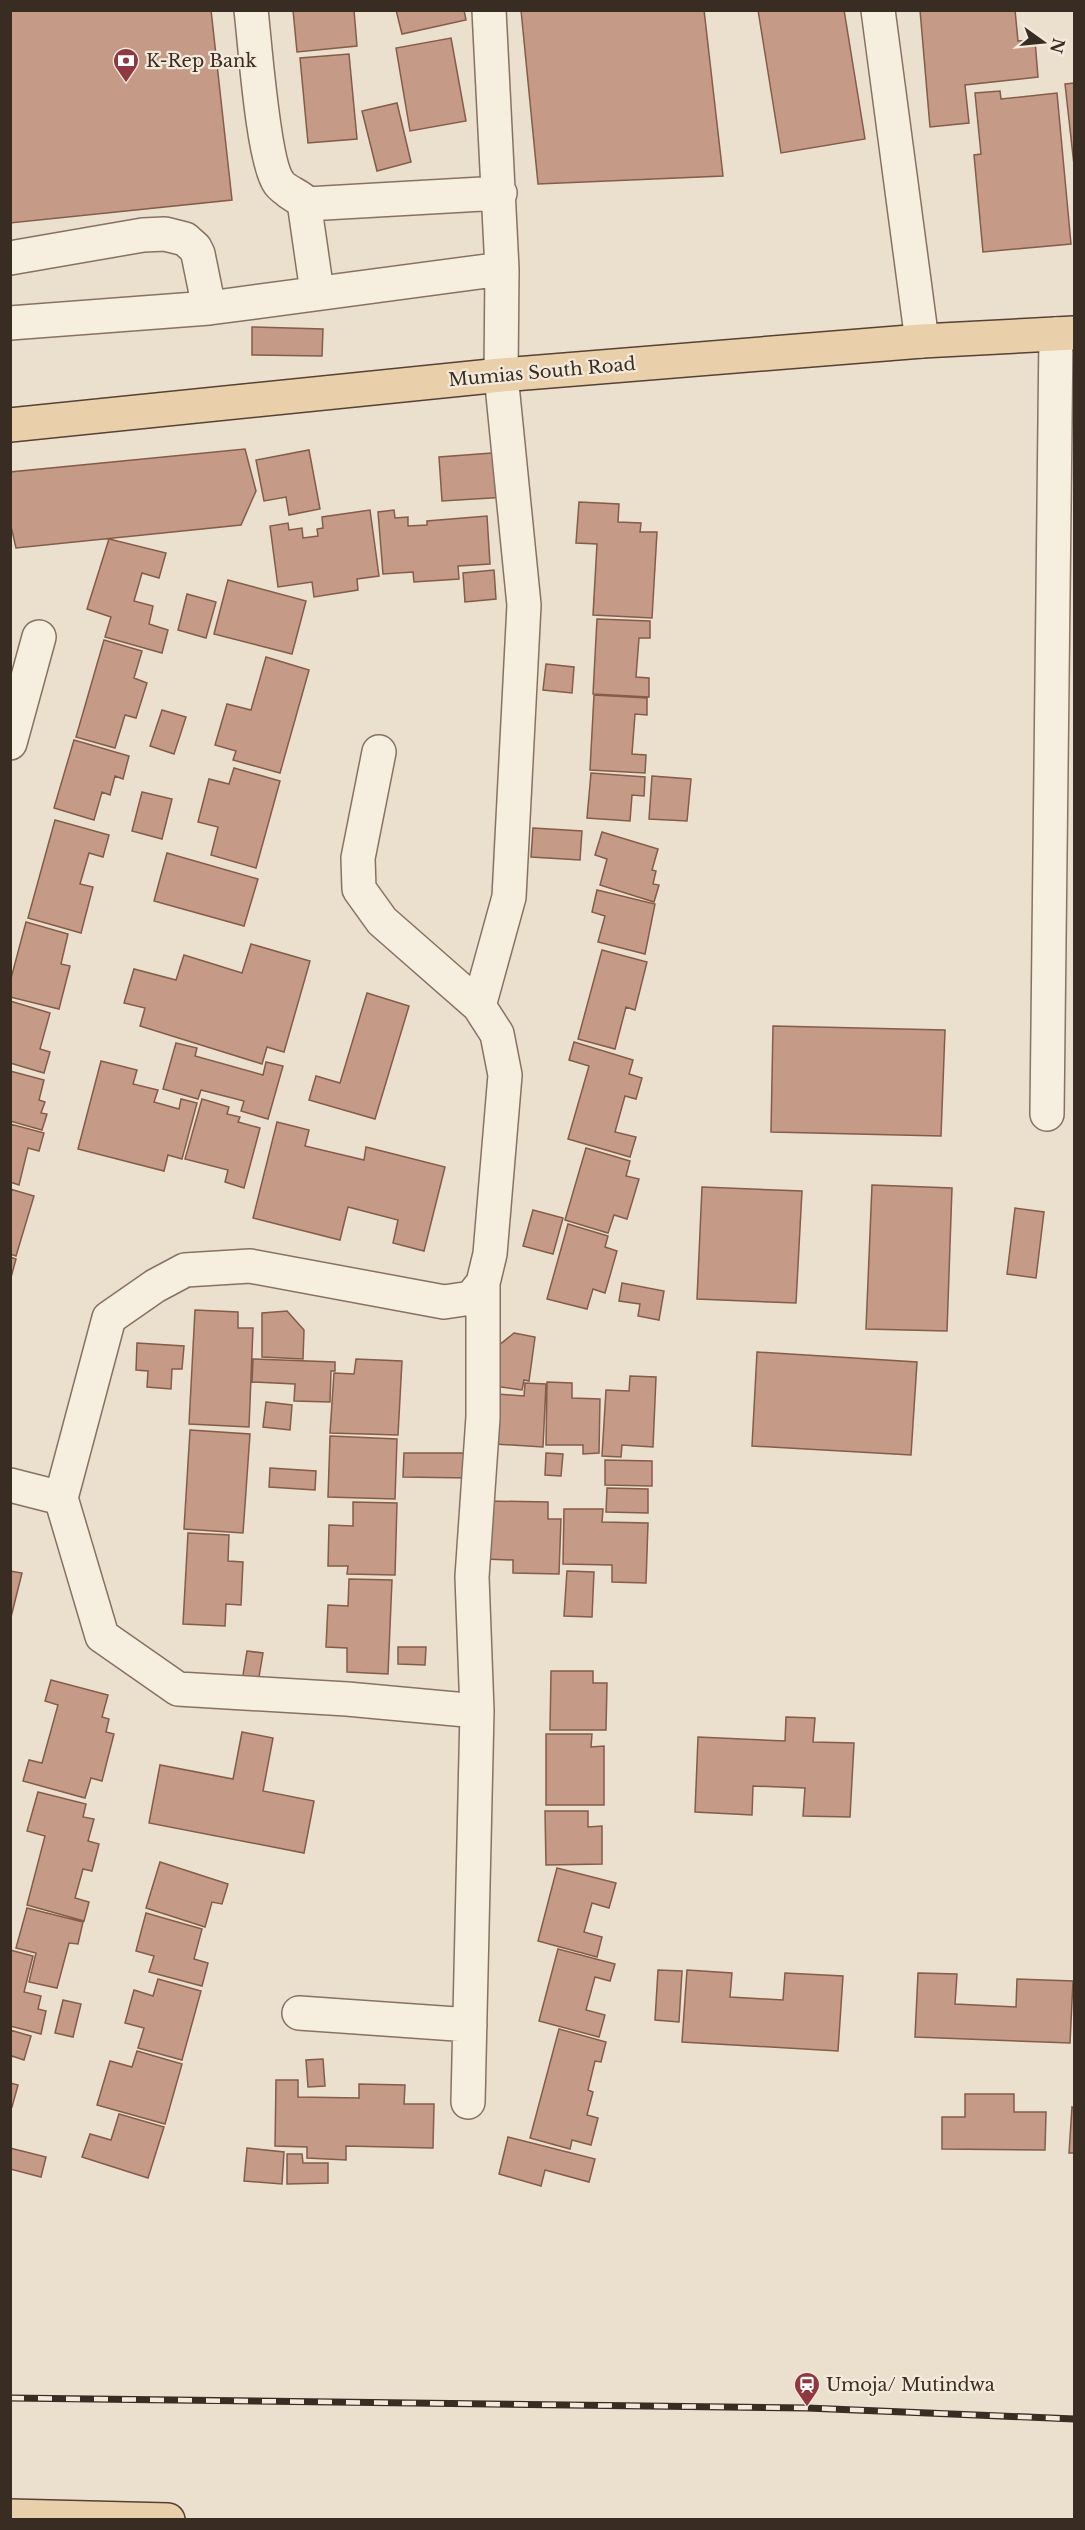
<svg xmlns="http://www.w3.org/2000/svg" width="1085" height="2530" viewBox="0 0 1085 2530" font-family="'Libre Baskerville',serif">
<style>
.building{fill:#c59b87;stroke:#845c4a;stroke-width:1.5}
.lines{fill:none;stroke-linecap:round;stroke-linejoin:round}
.minor-casing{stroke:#877262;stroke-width:36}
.major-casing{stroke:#564135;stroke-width:36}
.minor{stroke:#f6eedf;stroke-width:33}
.major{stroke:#e9d0aa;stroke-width:33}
.rail-casing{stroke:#392c23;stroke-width:7}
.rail{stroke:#f3eadb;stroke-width:4.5;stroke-dasharray:14;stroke-linecap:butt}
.labels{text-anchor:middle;stroke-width:4.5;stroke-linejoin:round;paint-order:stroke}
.poi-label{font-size:18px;fill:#392c23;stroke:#f3eadb;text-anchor:start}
.street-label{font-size:18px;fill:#392c23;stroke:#f3eadb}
</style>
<rect width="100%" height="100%" fill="#ebdfcd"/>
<path class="building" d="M10,10H211L232,200L10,223Z
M293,10H354L357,46L297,52Z
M396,10H464L466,20L402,34Z
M521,10H704L723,176L538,184Z
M758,10H844L865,139L781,153Z
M920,10H1015L1018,41L1035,40L1038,77L965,85L969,123L930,127Z
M451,38L466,121L410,131L396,48Z
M349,54L357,139L308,143L300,58Z
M1074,83V165L1065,84Z
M1000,91L1001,99L1057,93L1071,244L983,252L974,155L981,154L975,93Z
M397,103L411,162L377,171L362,111Z
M252,327L323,329L322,356L252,355Z
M245,449L256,491L241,525L16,548L10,522V472Z
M309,450L320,509L289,515L286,497L264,501L256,460Z
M505,452L507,497L442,501L439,457Z
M579,502L619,504L618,522L641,523L640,532H657L652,618L593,615L597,544L576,543Z
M370,510L379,576L357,579L358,590L314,597L312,582L278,587L270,526L288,523L289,530L302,528L303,538L318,536L317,529L323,528L322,517Z
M394,510L395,518L408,517V526L427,525V521L487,516L490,564L458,566L459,579L414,582L413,572L383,574L378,512Z
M109,539L166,553L159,578L142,573L134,601L153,606L149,624L168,630L162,653L105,637L111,617L87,609Z
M494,570L496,599L465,602L463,573Z
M228,580L306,601L292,654L214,634Z
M187,594L216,602L206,638L178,630Z
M597,619L650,621V638H639L636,677L649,678V697L593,694Z
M104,640L142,651L134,678L147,683L136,718L125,715L115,748L76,737Z
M266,657L309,670L280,773L233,760L236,751L215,745L227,704L251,710Z
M546,664L574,667L572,693L543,690Z
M594,695L647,698V715L635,714L632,754L646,755L645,773L590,770Z
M162,710L186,717L174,754L150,746Z
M74,740L129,756L123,779L115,776L110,795L102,792L94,820L54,808Z
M234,768L280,781L256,868L211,855L218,827L198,822L209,779L229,784Z
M591,773L645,777L644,796L632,795L630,821L587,818Z
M652,776L691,779L687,821L649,819Z
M142,792L172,799L162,839L132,831Z
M55,820L109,835L103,857L89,853L80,884L93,887L81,933L28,918Z
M533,828L582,831L580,860L531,857Z
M602,832L658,849L652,870L656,871L653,884L659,885L654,902L600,885L607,859L595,855Z
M167,853L258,879L244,926L154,901Z
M597,890L655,904L645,954L598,942L605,916L592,912Z
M26,922L68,934L61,964L70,966L59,1009L10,997V982Z
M251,944L310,961L284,1052L267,1047L262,1064L140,1026L145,1008L124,1003L134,969L176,980L184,955L242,973Z
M602,950L647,962L635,1010L626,1007L615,1049L578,1039Z
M367,993L409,1006L375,1119L309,1100L316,1076L340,1083Z
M10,1001L50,1013L40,1049L50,1052L44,1073L10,1063Z
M773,1026L945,1030L941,1136L771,1132Z
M574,1042L633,1060L629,1074L642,1078L636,1099L625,1096L615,1132L636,1137L630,1157L568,1139L589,1066L569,1060Z
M176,1043L197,1048L195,1056L263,1075L266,1062L283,1066L268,1119L241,1111L244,1101L201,1090L198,1099L163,1089Z
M101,1061L137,1070L133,1084L158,1090L154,1102L179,1109L181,1099L197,1103L182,1159L168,1155L164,1171L78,1149Z
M10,1071L44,1080L39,1100L45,1102L41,1113L47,1114L42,1130L10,1121Z
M202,1099L229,1107L227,1114L240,1117L238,1122L260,1128L244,1188L225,1182L228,1170L185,1159Z
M277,1122L309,1130L305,1146L364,1160L366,1147L445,1167L424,1251L393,1243L398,1220L348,1207L340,1240L253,1218Z
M10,1124L44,1133L39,1151L28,1148L19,1185L10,1182Z
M586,1148L630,1161L626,1176L639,1179L627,1219L614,1215L608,1233L565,1220Z
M872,1185L952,1188L947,1331L866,1329Z
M702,1187L802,1191L796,1303L697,1299Z
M10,1189L34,1196L16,1256L10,1254Z
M1015,1208L1044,1212L1036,1278L1007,1274Z
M533,1210L563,1218L553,1254L523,1246Z
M568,1224L608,1236L605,1247L617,1251L605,1293L593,1289L587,1309L547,1299Z
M10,1257L16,1259L10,1281Z
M622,1283L664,1291L659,1320L638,1316L640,1304L619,1301Z
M195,1310L238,1312V1328H253L249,1427L189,1424Z
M287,1311L304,1330L303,1359L262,1357V1313Z
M514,1333L535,1337L529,1381L524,1380L522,1390L495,1386L498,1346Z
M137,1343L184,1346L182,1369H172L171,1389L147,1387L148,1371L136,1370Z
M757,1352L917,1362L911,1455L752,1446Z
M253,1359L335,1362V1371H331L330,1402L294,1401L295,1384L252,1382Z
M356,1359L402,1361L398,1435L330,1433L334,1373L354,1374Z
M630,1376L656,1377L653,1447L622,1445L621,1457L602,1456L606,1390L629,1391Z
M547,1382L572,1383V1398L600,1399L599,1453L583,1454V1445H546Z
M525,1383L546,1384L543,1447L495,1444L498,1394L524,1396Z
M266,1402L292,1405L290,1430L263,1427Z
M190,1430L250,1434L243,1533L184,1529Z
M330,1436L397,1439L395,1499L328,1497Z
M404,1453H471V1478L403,1477Z
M546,1453L563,1454L561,1476L545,1475Z
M605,1460L652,1461V1486L605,1485Z
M270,1468L316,1471L315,1490L269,1487Z
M607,1488L648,1489V1513L606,1512Z
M487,1501L548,1502V1519H561L559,1574L513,1573V1560L485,1559Z
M353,1502L397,1503L395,1575L347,1574L348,1566H328L329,1525L353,1526Z
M564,1509H603L602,1522L648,1523L646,1583L612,1582V1565L563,1564Z
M188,1533L229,1535L228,1561L243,1562L241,1605L226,1604L225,1626L183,1624Z
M10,1571L22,1573L10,1621Z
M567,1571L594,1572L592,1617L564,1616Z
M349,1579L392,1580L388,1674L347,1672V1648L326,1647L328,1605L348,1606Z
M398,1647H426L425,1665L398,1664Z
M247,1651L263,1653L258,1683L242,1681Z
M551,1671H593V1683H607L606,1730H550Z
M51,1680L108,1695L102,1717L109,1719L106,1732L114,1734L102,1781L91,1778L85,1798L23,1781L29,1760L42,1763L58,1705L45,1701Z
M786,1717L815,1718L813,1742L854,1743L850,1817L803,1816L805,1788L753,1786L752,1815L695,1812L698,1737L785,1741Z
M242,1732L273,1738L263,1791L314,1801L304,1853L149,1823L160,1765L233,1779Z
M546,1734H592L591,1747L604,1746V1805H546Z
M38,1792L86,1804L83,1817L94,1819L88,1841L99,1844L92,1871L83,1869L75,1898L89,1902L84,1921L27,1905L45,1836L27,1831Z
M545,1811H588V1827L602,1826V1864L546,1865Z
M160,1862L228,1884L222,1904L212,1902L205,1927L146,1908Z
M557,1868L616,1883L609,1908L592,1903L584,1932L602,1937L597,1957L538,1941Z
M27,1908L83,1922L78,1944L69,1943L57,1988L29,1982L36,1953L16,1948Z
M146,1913L202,1929L194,1959L208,1963L202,1986L149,1972L154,1956L136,1951Z
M558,1949L615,1964L610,1981L595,1977L586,2010L605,2015L599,2037L539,2021Z
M10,1950L33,1956L24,1992L41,1996L38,2009L46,2011L41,2034L10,2026Z
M658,1970L682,1971L679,2022L655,2020Z
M687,1970L732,1973L730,1997L783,2000L785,1973L843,1976L838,2051L682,2042Z
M918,1973L957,1974L955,2004L1016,2007L1017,1979L1073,1981L1070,2043L915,2037Z
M158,1979L201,1991L182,2060L138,2048L144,2028L125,2023L134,1990L153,1996Z
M63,2000L81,2004L73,2037L55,2033Z
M559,2029L606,2042L601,2062L595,2061L588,2090L593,2092L587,2115L598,2118L591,2145L572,2140L570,2149L530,2138Z
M10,2030L31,2036L24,2060L12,2056L10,2062Z
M137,2051L182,2064L165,2124L97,2105L110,2061L132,2067Z
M323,2059L325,2086L308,2087L306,2060Z
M276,2080H298V2097L359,2098V2084L405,2085L404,2104H434L433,2148L346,2146V2160L307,2158V2147L275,2146Z
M10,2083L18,2085L12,2107L10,2106Z
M965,2094H1014V2112H1046L1045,2150L942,2149V2117H965Z
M1072,2107L1074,2108V2153H1069Z
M119,2114L164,2127L148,2178L82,2157L90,2134L111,2140Z
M508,2137L595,2159L589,2182L545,2170L541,2186L499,2174Z
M10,2148L46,2157L41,2177L10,2169Z
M247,2148L284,2152L282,2184L244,2181Z
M287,2154H302L303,2163H328V2183L287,2184Z"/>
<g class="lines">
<defs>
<path id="minor" d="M251,10C255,43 263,162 279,183C286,193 299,194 307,204L500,193
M878,10L922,341
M289,192L304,202L317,292
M10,258L143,235L165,234L185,239L195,248L198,254L209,308
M10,323L209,308L502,269
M10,743L39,637
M379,752L358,858L359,889L382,921L479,1006L497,1034L505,1075L490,1254L483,1283L471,1298L444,1302L250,1266L185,1270L155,1286L109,1318L61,1498L102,1636L178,1689L347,1699L477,1711
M479,1006L509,897L524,605L501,375L502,269L489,10
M1047,1114L1056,334
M10,1485L61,1498
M299,2013L470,2025
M468,2102L477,1711L472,1577L483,1417V1283"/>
<path id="major" d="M10,425L501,375L922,341L1074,333
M10,2516L168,2520"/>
</defs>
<use href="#minor" class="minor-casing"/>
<use href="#major" class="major-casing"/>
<use href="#minor" class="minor"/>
<use href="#major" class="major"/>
<defs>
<path id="rail" d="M10,2398L807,2408L1074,2419"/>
</defs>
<use href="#rail" class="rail-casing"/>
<use href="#rail" class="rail"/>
</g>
<defs>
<symbol id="bank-pin" viewBox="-11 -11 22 30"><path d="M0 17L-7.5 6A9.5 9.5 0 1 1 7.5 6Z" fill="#903840" stroke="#f3eadb"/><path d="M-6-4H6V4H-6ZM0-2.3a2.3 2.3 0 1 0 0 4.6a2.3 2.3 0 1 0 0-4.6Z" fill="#fff"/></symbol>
<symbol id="station-pin" viewBox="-11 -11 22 30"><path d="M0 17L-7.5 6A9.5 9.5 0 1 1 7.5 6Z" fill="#903840" stroke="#f3eadb"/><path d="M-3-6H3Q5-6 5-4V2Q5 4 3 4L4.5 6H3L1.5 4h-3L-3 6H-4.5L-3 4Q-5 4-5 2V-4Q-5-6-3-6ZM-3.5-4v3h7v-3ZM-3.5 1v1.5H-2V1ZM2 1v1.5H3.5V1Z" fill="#fff"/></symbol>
</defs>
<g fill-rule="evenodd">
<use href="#bank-pin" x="111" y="46" width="30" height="40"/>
<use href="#station-pin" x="792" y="2370" width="30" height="40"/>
</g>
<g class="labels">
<g class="poi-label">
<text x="146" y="67">K-Rep Bank</text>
<text x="826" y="2391">Umoja/ Mutindwa</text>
</g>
<g class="street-label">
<text transform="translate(542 372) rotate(-5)" y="6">Mumias South Road</text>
</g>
</g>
<rect width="1085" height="2530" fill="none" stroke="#392c23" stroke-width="24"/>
<g transform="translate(1043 42) rotate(105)" stroke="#f3eadb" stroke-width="4.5" paint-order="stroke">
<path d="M0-4.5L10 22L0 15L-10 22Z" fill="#392c23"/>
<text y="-9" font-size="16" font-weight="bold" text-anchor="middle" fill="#392c23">N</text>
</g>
</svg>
